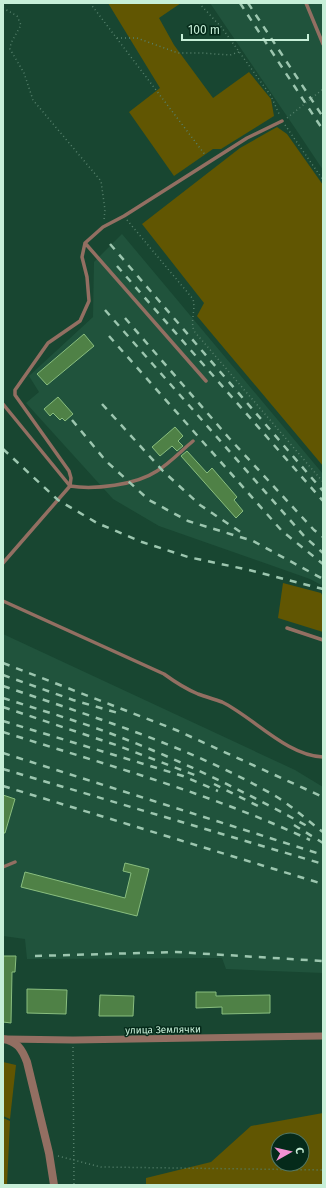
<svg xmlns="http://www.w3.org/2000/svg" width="326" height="1188" viewBox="0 0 326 1188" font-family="'Fira Sans',sans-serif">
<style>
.built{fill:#20533c}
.green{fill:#615602;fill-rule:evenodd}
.building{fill:#4f8146;stroke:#89be7f}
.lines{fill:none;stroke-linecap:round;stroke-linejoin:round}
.path{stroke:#56816c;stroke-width:1.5;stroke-dasharray:1 3;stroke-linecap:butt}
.service{stroke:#936f62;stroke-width:3.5}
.minor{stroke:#936f62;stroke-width:7}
.tertiary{stroke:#936f62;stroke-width:8}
.rail{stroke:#9cc6af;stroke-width:2.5;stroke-dasharray:7 7;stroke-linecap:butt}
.labels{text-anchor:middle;stroke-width:3;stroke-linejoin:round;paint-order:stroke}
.street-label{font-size:10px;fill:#c7efd8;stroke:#052a1a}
</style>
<rect width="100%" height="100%" fill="#184631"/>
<path class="built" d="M210,3H323V170L297,131Z
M122,234L323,474V586L310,579L159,526L113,499L26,403L39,392L29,376L93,317L94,262Z
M3,634L295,770L323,787V973L226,969L222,958L27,959L25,939L3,936Z"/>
<path class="green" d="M108,3H181L159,18L174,45L213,98L249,72L271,99L274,116L221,149H213L174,176L129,112L160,88Z
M277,127L287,134L323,185V466L197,316L204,303L142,224L240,148Z
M283,583L321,593L323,597V632L278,618Z
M3,1062L16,1065L10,1119L3,1116Z
M323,1113V1185H146V1178L211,1162L251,1126ZM278,1140H302V1164H278Z
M3,1118L10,1121L7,1185H3Z"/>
<path class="building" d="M84,334L94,346L47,385L37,374Z
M58,397L73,414L65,421L62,418L60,420L53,413L50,416L44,409Z
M175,427L183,436L178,441L183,446L177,451L172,446L160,456L152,447Z
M187,451L207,473L212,468L237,497L234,500L243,511L236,518L181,456Z
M3,795L15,799L5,833H3Z
M125,863L149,869L137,916L21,887L25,872L125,898L131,873L123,871Z
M3,956H16L15,972H12L11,1023L3,1022Z
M27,989L67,990L66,1014L27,1013Z
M196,992H216V996L270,995V1013L222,1014V1007L196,1008Z
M100,995L134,996L133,1016H99Z"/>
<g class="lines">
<path class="path" d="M90,3L206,156
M199,3L222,28L271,96L280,116
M3,8L17,16L21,25L11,43L10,49L24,73L33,100L101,181L105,210L104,220
M117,38H137L178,53H202L230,55L239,52
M287,118L323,89
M285,125L323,180
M127,220L193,299C196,311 190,320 194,331L323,482
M73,1047L74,1185
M58,1156L101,1167L323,1170"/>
<path class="service" d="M306,3L323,44
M85,243L206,381
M3,404L70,486C94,490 136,485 157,471C170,463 181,451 193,441
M3,563L70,486L71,478L69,471L15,395V390L48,343L80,321L89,301L87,277L82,257L85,243L103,227L124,216L247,138L282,121
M3,601L164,674C175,682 186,689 198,694C206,697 214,699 222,702C253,717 287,756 323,757
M287,628L323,640
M3,867L15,862"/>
<path class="minor" d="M6,1039L73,1040L323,1036"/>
<path class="tertiary" d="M3,1039C17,1041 22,1049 27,1062L49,1153L54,1185"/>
<path class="rail" d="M240,3L323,130
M248,3L323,117
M110,244L323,491
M117,266L323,501
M105,310L305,537L323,553
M125,318L229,438L314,530L323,537
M109,336L282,531L323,564
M102,404L163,471L200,505L245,535
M72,420L106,461L149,500L188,521L253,541L323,579
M3,449L58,500L97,523L142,542L188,557L249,570L323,589
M3,663L176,730L323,797
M3,675L73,700L118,713
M3,686C96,718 191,747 277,797C293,807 308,821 323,832
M3,698C37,709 71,719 104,731C174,757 242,790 307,826
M3,707L116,745L200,777
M3,721L183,776L218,791
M3,732C107,765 212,794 310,840
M3,753L323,855
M3,769L323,864
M214,784L264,809
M3,786L323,884
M294,825L323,843
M35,956L176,952L323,961"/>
</g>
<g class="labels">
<g class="street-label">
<text transform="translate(163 1029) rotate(-1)" y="4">улица Землячки</text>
</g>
</g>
<rect width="326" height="1188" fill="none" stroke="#c7efd8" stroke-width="8"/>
<g transform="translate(290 1152) rotate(82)"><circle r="19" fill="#052a1a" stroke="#537966"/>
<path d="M0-3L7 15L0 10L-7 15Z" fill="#f491d3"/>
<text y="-6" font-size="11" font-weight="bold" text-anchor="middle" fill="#c7efd8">С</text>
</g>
<path d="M182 34v6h126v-6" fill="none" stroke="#c7efd8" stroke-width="2"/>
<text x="188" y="34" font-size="12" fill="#c7efd8" stroke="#052a1a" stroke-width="3" paint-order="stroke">100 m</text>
</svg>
